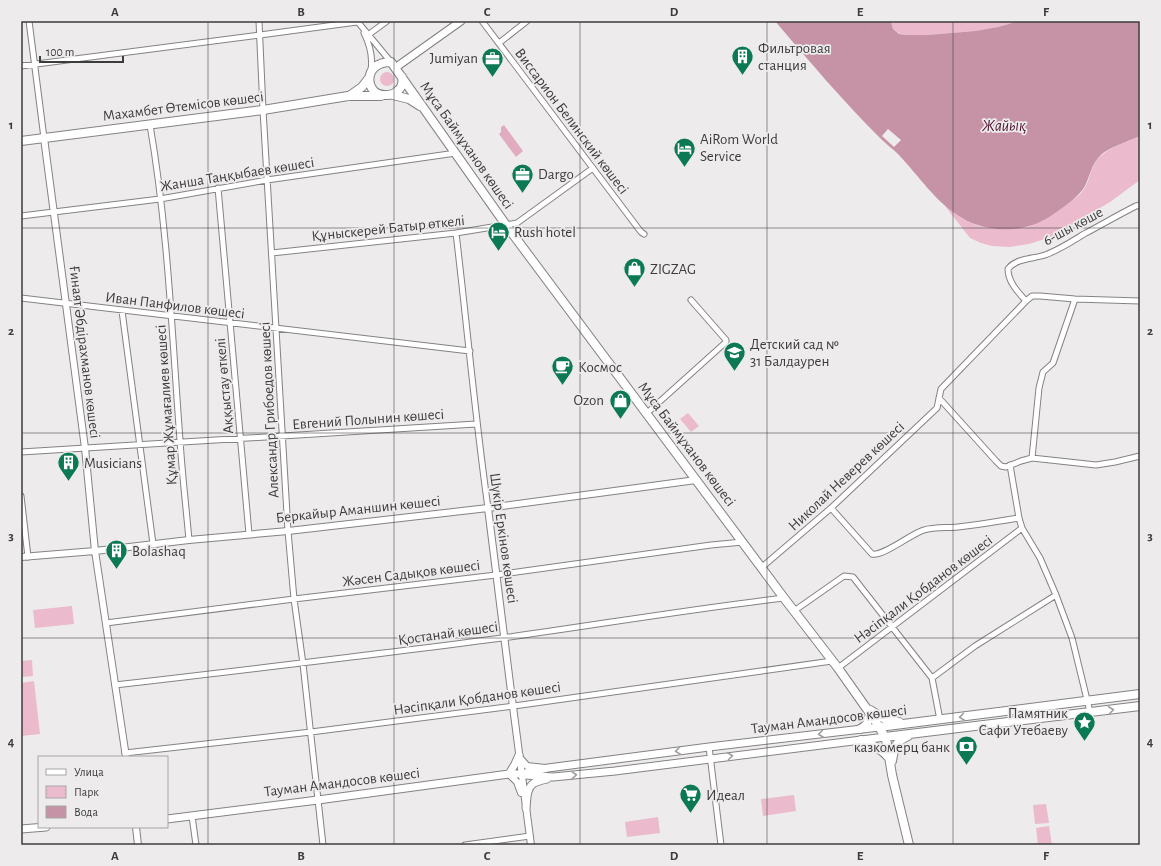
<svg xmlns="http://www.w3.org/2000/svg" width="1161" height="866" viewBox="0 0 1161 866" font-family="'Alegreya Sans',sans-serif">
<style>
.green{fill:#ebbacc}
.forest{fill:#e1acbf}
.water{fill:#c693a6}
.pier{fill:#eeebec}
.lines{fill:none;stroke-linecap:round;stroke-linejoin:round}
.minor-casing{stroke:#858283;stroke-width:7}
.tertiary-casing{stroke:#858283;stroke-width:8}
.secondary-casing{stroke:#858283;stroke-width:9}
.primary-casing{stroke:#858283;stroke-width:10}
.minor{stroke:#fff;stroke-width:5}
.tertiary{stroke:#fff;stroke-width:6}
.secondary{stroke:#fff;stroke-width:7}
.primary{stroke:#fff;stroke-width:8}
.oneway{stroke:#9e9e9e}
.grid{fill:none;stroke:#3d3c3c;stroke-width:1;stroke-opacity:0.55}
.labels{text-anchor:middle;stroke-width:3.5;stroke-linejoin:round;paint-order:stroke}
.poi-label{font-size:15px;fill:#3d3c3c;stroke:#eeebec;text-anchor:start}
.street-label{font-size:15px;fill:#3d3c3c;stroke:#eeebec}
.water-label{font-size:16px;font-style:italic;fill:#4f1230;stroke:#eeebec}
.neatline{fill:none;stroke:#3d3c3c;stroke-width:1.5}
.grid-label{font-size:13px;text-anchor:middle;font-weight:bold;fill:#3d3c3c}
</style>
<rect width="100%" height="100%" fill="#eeebec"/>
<path class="green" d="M891,21H1019L998,27L975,31L927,35H906L900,34L893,29Z
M380 79a7 7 0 1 1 14 0a7 7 0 1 1-14 0Z
M1140,136V180L1110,202L1051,237L1029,244L1009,247L992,246L981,243L970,238L945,206C955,214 966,222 979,226C991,230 1019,229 1031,226C1045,221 1071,203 1082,192C1091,182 1089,165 1102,155C1111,147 1129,141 1140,136Z
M688,413L699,426L691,432L680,419Z
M72,606L74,624L35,628L33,610Z
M32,660L33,676L21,677V661Z
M34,681L40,734L21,736V683Z
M794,795L796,811L763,816L761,799Z
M1046,804L1049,823L1035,824L1033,805Z
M658,817L660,833L627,837L625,822Z
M1049,826L1052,845H1038L1036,828Z"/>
<path class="forest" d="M504,125L523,151L516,157L499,134L501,132V127Z"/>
<path class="water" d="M775,21H891L893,29L899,34L906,35H927L975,31L998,27L1019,21H1140V136C1129,141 1107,148 1100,156C1091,165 1090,176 1085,186C1079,198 1051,217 1038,223C1015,233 983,231 962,218C936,203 919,176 898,154C893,149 886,144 880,138C843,101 809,61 775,21Z"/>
<path class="pier" d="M888,129L901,140L894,147L882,136Z"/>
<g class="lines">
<defs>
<path id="minor" d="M29,21L44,138
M259,21L263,110L288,531L294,599L303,664L323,845
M357,21L391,62
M482,21L641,232L644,234
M364,33C370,45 373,57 371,70
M368,35L387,21
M499,43L527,21
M21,66L260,35L357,22
M150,125C168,229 172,335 180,440C182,473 186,506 189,540
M218,188L249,534
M21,216L160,199L267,180L456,153
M456,233C467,325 475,416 488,508
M272,253L456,233L517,223L593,168
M21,298L470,351
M1026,301C1018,292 1008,282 1008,269C1016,258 1033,259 1045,255C1059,250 1071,242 1084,234C1101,225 1118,215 1136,206L1140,205
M122,311L153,544
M939,398L996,461L1001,466L1006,467L1021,461L1032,458L1096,465L1115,462L1140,456
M647,413L726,342V340L691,300
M21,452L476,424
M1032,458L1039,388L1043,372L1053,363L1075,299
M1010,465L1019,518L1022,528L1040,558L1056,595L1072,638L1090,712
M21,496L28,557
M831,508L872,554C883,557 912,533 924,530C933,527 948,528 958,527C979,525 999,521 1019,518
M762,567L831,508L937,408L941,389L1026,301L1032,296H1040L1075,299L1140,301
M794,611L844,576L853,577L932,678L940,720
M106,623L294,599L496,575L711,545L743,542
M838,668L1022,528
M932,678L975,646L1056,595
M115,685C244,670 373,655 502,638C596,625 690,609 784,598
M709,747L721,845
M125,753L311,732L514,706L832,661
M192,816L196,845
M465,845L530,836"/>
<path id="tertiary" d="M44,138L85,448L95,551L126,757
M488,508C502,620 516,733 531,845
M21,557L95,551L189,540L288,531L488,508L696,480
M520,758L527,766L545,768
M509,774L517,782L521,793
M136,827L138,845"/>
<path id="secondary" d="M395,68L461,21
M509,774L515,764L519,755
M525,775L553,777L615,771L885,737
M526,808C527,800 526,788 534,783C538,781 543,780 547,779
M167,819L318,800L509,774H521L548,768L709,747L879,727
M21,829L46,827"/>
<path id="primary" d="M402,77C403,82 402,88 397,91C394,95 390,95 386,95C365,97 361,62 391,62L506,225L784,598L838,668L876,722L885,737L887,744L892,775L909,845
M393,95L409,99L420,106
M349,96L362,87L369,78
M21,141L263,110L348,96H381
M870,710L883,718L899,722
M879,727L1140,694
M860,729C868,725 868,722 870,713
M885,737L1140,706
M861,740C872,744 882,749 889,758
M892,761C894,748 895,742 908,736"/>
</defs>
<use href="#minor" class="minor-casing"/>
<use href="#tertiary" class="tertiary-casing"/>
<use href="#secondary" class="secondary-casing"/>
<use href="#primary" class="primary-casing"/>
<use href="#minor" class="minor"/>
<use href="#tertiary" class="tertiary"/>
<use href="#secondary" class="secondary"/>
<use href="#primary" class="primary"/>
</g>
<defs><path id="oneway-chevron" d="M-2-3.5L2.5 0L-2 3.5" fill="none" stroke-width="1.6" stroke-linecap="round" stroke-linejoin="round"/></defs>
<g class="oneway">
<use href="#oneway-chevron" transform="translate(1111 710) rotate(-7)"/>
<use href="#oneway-chevron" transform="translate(962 717) rotate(172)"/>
<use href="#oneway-chevron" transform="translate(821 734) rotate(173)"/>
<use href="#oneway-chevron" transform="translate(678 751) rotate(172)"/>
<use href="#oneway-chevron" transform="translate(730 756) rotate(-7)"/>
<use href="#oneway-chevron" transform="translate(574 775) rotate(-5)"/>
</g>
<path class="grid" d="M208,21V845M394,21V845M580,21V845M767,21V845M953,21V845M21,228H1140M21,433H1140M21,638H1140"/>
<defs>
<symbol id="building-pin" viewBox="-11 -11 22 30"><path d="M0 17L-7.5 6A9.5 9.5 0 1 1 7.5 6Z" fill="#0a7954" stroke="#eeebec"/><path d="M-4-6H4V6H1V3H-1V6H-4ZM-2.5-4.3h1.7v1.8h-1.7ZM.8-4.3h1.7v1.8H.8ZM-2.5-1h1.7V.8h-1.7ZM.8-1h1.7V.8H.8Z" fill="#fff"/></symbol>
<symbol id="office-pin" viewBox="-11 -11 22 30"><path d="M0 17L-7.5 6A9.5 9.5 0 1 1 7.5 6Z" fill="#0a7954" stroke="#eeebec"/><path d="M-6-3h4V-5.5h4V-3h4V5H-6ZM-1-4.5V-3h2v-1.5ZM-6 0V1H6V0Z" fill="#fff"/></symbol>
<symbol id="hotel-pin" viewBox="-11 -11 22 30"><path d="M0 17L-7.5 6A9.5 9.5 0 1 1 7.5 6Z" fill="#0a7954" stroke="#eeebec"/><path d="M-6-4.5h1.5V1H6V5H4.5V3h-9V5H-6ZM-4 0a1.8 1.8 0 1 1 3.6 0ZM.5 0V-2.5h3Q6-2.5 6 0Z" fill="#fff"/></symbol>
<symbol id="shop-pin" viewBox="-11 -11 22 30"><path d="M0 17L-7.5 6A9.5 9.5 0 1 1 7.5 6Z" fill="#0a7954" stroke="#eeebec"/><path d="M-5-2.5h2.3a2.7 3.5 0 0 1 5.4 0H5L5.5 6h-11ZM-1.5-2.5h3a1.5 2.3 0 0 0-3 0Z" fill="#fff"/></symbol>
<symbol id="school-pin" viewBox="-11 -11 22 30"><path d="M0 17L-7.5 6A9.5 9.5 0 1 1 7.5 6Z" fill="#0a7954" stroke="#eeebec"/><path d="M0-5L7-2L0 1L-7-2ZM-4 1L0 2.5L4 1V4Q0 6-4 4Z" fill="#fff"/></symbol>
<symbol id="cafe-pin" viewBox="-11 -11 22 30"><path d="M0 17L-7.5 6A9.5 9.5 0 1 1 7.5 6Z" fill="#0a7954" stroke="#eeebec"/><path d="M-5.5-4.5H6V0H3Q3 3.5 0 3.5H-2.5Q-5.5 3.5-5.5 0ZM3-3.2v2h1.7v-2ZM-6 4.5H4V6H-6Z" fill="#fff"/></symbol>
<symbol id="sight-pin" viewBox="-11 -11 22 30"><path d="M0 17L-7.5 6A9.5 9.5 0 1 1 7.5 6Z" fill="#0a7954" stroke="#eeebec"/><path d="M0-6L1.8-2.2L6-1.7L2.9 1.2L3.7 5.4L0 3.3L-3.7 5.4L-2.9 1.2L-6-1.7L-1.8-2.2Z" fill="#fff"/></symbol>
<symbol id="bank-pin" viewBox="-11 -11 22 30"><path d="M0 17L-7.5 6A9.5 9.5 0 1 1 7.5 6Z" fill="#0a7954" stroke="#eeebec"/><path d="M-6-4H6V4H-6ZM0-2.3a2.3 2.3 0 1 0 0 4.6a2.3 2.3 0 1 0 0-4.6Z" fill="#fff"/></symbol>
<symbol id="supermarket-pin" viewBox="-11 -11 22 30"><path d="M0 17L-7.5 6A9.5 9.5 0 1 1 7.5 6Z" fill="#0a7954" stroke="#eeebec"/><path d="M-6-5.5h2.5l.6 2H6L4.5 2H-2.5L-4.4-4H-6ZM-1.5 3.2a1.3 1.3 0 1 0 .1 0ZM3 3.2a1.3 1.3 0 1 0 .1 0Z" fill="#fff"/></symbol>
</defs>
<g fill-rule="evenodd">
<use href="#building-pin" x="730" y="44" width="25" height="34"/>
<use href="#office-pin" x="480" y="46" width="25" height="34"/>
<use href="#hotel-pin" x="672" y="136" width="25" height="34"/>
<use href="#office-pin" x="510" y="162" width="25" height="34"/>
<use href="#hotel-pin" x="486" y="220" width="25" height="34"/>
<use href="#shop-pin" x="622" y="256" width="25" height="34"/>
<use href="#school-pin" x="722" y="340" width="25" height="34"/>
<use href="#cafe-pin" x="550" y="354" width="25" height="34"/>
<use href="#shop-pin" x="608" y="388" width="25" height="34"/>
<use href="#building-pin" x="56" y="450" width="25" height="34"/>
<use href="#building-pin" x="104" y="538" width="25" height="34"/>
<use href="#sight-pin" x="1072" y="710" width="25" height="34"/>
<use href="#bank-pin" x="954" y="734" width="25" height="34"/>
<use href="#supermarket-pin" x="678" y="782" width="25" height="34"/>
</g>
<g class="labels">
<g class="poi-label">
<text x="758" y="53">Фильтровая<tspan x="758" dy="17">станция</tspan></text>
<text x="478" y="63" text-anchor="end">Jumiyan</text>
<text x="700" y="144">AiRom World<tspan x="700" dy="17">Service</tspan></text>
<text x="538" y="179">Dargo</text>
<text x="514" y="237">Rush hotel</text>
<text x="650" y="274">ZIGZAG</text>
<text x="750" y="349">Детский сад №<tspan x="750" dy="17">31 Балдаурен</tspan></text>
<text x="578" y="372">Космос</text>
<text x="604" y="405" text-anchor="end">Ozon</text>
<text x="84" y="468">Musicians</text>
<text x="132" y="556">Bolashaq</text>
<text x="1068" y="718" text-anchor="end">Памятник<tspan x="1068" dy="17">Сафи Утебаеву</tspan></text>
<text x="950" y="752" text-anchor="end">казкомерц банк</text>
<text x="706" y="800">Идеал</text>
</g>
<g class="street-label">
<text transform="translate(183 106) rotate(-7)" y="5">Махамбет Өтемісов көшесі</text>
<text transform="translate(572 121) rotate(53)" y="5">Виссарион Белинский көшесі</text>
<text transform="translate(467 145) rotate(55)" y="5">Мұса Баймұханов көшесі</text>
<text transform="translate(237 174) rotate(-9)" y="5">Жанша Таңқыбаев көшесі</text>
<text transform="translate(1073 226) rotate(-28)" y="5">6-шы көше</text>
<text transform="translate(388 228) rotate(-6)" y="5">Құныскерей Батыр өткелі</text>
<text transform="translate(175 305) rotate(7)" y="5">Иван Панфилов көшесі</text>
<text transform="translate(85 352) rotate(83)" y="5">Ғинаят Әбдірахманов көшесі</text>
<text transform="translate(224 386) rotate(-95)" y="5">Аққыстау өткелі</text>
<text transform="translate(166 405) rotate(-94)" y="5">Құмар Жұмағалиев көшесі</text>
<text transform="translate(269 410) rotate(-93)" y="5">Александр Грибоедов көшесі</text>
<text transform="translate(368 419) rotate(-4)" y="5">Евгений Полынин көшесі</text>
<text transform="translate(687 444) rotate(53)" y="5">Мұса Баймұханов көшесі</text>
<text transform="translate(846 476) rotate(-43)" y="5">Николай Неверев көшесі</text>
<text transform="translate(358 509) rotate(-6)" y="5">Беркайыр Аманшин көшесі</text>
<text transform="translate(504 538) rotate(82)" y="5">Шүкір Еркінов көшесі</text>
<text transform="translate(411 573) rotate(-7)" y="5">Жәсен Садықов көшесі</text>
<text transform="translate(923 589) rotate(-37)" y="5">Нәсіпқали Қобданов көшесі</text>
<text transform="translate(448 633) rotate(-8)" y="5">Қостанай көшесі</text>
<text transform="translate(477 698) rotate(-8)" y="5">Нәсіпқали Қобданов көшесі</text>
<text transform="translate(829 719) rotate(-7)" y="5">Тауман Амандосов көшесі</text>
<text transform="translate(342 782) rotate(-7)" y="5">Тауман Амандосов көшесі</text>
</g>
<g class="water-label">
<text x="1004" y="131">Жайық</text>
</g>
</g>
<rect width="1161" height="866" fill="none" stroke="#eeebec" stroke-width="44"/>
<rect x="38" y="756" width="130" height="72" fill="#eeebec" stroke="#a7a5a6"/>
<rect x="46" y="769" width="20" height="6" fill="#ffffff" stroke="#a7a5a6"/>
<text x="74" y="776" font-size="12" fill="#3d3c3c">Улица</text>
<rect x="46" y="786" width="20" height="12" fill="#ebbacc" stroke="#a7a5a6"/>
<text x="74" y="796" font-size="12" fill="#3d3c3c">Парк</text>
<rect x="46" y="806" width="20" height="12" fill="#c693a6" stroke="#a7a5a6"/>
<text x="74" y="816" font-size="12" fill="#3d3c3c">Вода</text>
<path d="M40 56v6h83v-6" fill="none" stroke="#3d3c3c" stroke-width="2"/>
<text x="46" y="56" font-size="12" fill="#3d3c3c" stroke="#eeebec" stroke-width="3" paint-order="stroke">100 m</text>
<rect x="22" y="22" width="1117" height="822" class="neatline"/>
<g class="grid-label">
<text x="115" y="16">A</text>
<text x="301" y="16">B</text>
<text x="487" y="16">C</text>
<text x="674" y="16">D</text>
<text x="860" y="16">E</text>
<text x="1046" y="16">F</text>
<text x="11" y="129">1</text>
<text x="1150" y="129">1</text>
<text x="11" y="335">2</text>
<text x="1150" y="335">2</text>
<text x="11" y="540">3</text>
<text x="1150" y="540">3</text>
<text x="11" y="746">4</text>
<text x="1150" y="746">4</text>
<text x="115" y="860">A</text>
<text x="301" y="860">B</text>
<text x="487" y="860">C</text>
<text x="674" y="860">D</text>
<text x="860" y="860">E</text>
<text x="1046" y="860">F</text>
</g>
</svg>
